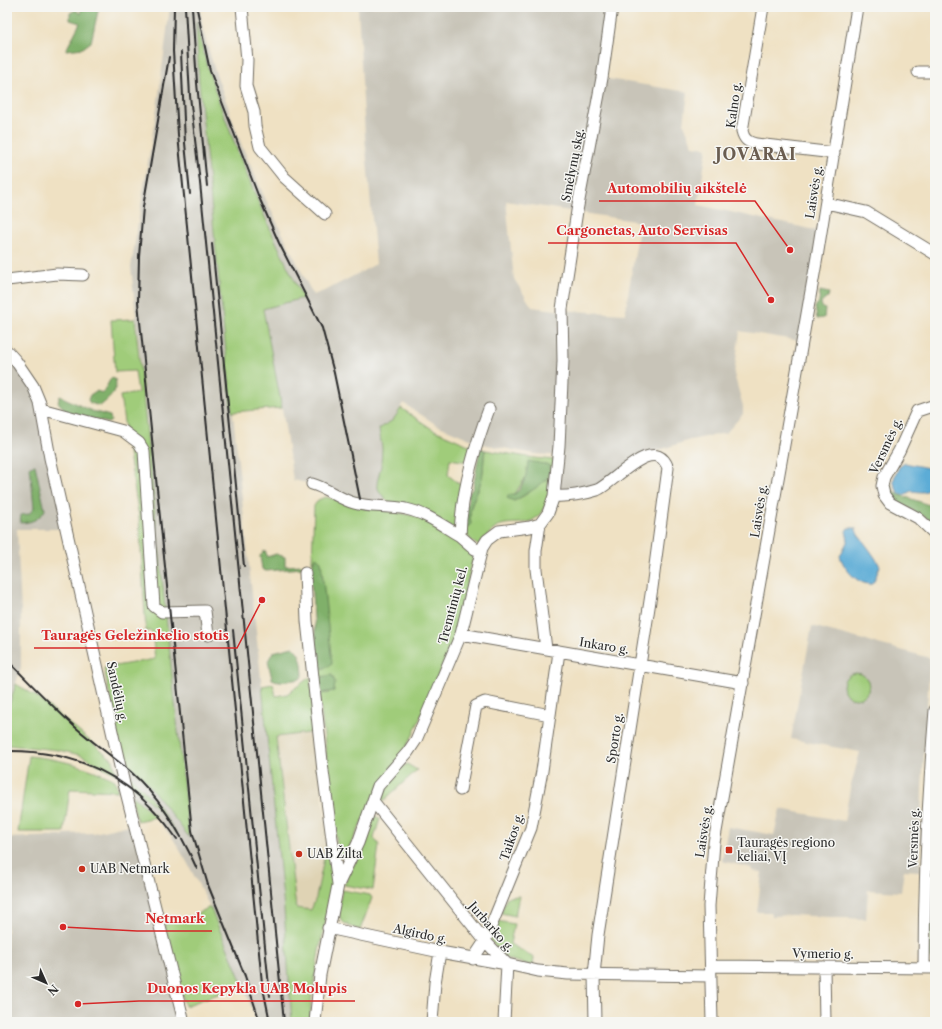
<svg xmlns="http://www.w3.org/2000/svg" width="942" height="1029" viewBox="0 0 942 1029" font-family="'Libre Caslon Text',serif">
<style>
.built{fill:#dfd3b4}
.industrial{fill:#c8c4b8;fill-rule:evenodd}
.green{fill:#a0cc7a;stroke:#667c52;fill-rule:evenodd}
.forest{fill:#80b06a;stroke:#566e4a}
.water{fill:#5bacd6;stroke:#436c80}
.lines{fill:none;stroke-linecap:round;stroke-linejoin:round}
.minor-casing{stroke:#706b60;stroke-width:13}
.minor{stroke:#fff;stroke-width:11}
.rail{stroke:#2b2b2b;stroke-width:2}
.poi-dot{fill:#c8321e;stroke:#f6f6f2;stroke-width:1.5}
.labels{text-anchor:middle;stroke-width:3;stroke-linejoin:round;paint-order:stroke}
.street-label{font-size:12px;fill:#2b2b2b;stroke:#f6f6f2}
.poi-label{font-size:12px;fill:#2b2b2b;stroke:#f6f6f2;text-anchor:start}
.district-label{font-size:16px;font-weight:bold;letter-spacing:1px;fill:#6a5d50;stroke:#f6f6f2}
.leader{fill:none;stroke:#d62828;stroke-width:1.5}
.callout-dot{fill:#d62828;stroke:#f6f6f2;stroke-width:1.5}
.callout-label{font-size:13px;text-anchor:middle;font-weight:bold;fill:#d62828;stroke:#f6f6f2;stroke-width:3;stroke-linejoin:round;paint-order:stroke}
</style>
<rect width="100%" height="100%" fill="#f6f6f2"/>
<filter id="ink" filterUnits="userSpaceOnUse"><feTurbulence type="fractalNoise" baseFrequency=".025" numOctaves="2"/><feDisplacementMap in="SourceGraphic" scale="8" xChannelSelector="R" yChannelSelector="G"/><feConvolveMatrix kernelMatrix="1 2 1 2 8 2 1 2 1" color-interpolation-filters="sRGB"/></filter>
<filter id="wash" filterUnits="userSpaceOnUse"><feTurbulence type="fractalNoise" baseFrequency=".012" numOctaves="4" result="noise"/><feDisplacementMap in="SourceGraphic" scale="16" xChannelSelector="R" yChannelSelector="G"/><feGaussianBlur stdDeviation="0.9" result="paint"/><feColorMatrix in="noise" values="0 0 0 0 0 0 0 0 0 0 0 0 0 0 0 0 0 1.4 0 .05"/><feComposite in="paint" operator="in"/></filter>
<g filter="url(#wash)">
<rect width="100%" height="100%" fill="#efe1c3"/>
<path class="built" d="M316,732L327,843L316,898L311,911L296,908L276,736Z"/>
<path class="industrial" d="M170,7H200L203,31L214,68L242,146L263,194L313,295L327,290L376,264L365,137L358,7H612L602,78L688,92L684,124L693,146L707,148L698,205L820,231L801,341L740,331L734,374L743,406V414L726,433L690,440L638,457L595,487L564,493L559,488L562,456L535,454L482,444L437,425L403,403L393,420L379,429L382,448L381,466L377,483L379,492L388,501L355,504L312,484L293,480L282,408L263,309L303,297L277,244L247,178L206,67L196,25L199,82L207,170L264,706L284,909L292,1022H257L243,985L210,907L188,864L174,840L160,822L151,811L131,794L129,783L158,809L175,831L142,787L125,770L122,758L144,779L188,836L131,267L158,101ZM506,201L640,222L625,314L556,310L532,307L514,279Z
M7,351L33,385L67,529H17L21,612V667L7,712Z
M812,626L930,658L922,787L920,871L904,870L901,892L868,890L866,919L792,915L772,916L770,912H757L762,872L752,871V868L722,861L728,827L774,835L780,809L844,821L850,789L860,752L791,739Z
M134,824L184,1022H7V838L63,836L64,834L94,833Z"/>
<path class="green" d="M196,21C204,61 217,97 231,134C252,190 276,244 303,298L263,309L282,408L232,412L199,82Z
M135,319L189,837L144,779L122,758L104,668L155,659L152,631H146L139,517L120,396L138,393L135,371L115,372L111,320Z
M401,408L432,429L473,447L468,462L450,459L448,475L463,487L457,527L455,528L388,501L379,492L377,483L381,466L382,448L379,429L393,420Z
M485,450L534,458L554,460C551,482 551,520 523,523C514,524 503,522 496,528C490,532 484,539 478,545C471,542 466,536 466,528L471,525C467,504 477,497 482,478C484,469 483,459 485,450ZM527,475L547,479L525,495L514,501L508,495H514Z
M325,497L424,518L465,546L474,554L455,635L413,735L363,820L343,860L340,856L337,846L319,694L329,693L318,679V669L325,668L316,557L312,562L314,506L318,500Z
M843 686a13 13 0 1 1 26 0a13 13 0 1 1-26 0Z
M310,677L316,732L276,737L296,908L311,910L316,898L327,843L330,857L333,889L319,951L311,1002L310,1022H292L284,909L262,686L273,684L276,696L287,694Z
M16,684L36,696L113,760L116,774L80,755L58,750L7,745V712Z
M29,756C60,759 87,766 115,780L118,791L70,789L64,832H18Z
M407,764L417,770L381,803L378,800C384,785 393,772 407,764Z
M125,770L159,807L177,834L158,809L129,783Z
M131,794L156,817L137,821Z
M375,816L380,819L374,838L379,845L373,890L344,885L364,844L372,818Z
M342,890L370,895L372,898L360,930C333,922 338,914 342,890Z
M519,896L515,916L501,913L507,897Z
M210,907L243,985L185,1006L164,924L187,919Z
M497,921L514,924L510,944L534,957L533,966L507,959L490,940Z"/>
<path class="forest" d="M81,7H99L91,42L83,48L66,50L80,23L70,20V13L76,10L81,14Z
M820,291L829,293L828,297L821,303L822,307L825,309L824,318L817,319L815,307L819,302Z
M111,378L115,379C119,391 109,399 100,406L90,403L88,400L90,395L96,391L103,393Z
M60,396L92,411L110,416L111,421L108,423L67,412L58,402Z
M480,448L485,450C483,459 484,469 482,478C477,497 467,504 471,525L466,528L465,517L469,493L473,488Z
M528,461L549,465C549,469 550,472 549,475C545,484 523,496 514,501L507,498L508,495H514C524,487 527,474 528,461Z
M35,465L45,510C38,520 33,522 20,523L21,515L29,514L34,508L30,466Z
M889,481L893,491L897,494L929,505L935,501V525L930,520L890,498L886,482Z
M264,551L266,552L267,557L276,554L285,557V566L302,565V568L266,571L262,569L260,556Z
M316,557L321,561L332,664L325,668L318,669L310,568Z
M293,647C302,654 302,664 303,675L300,679L280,682L272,679L268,661L273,652Z
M332,675L335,682L334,691L322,693L318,679L321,677Z
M929,897H935V962H933L930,957Z"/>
<path class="water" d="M905,463L928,468L934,471V481C927,495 924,492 911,491L904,495L898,493L893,481L899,467Z
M848,528H855C857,531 857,534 859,536C867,546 874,555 880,566L873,584C858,586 844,569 840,556L848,540L846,531Z"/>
</g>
<g filter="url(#ink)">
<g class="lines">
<defs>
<path id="minor" d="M242,7L247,60L246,86L254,112L255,126L260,147L284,177L325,214
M763,7L742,131C744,139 747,142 756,144L834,153
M918,72H935
M826,203L866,212L935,254
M7,280L57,274L83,275
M7,351L16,361L33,386L40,403L50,458L124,784L184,1022
M935,405L917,411L899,451L884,477L882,486L884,495L890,503L918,518L935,534
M41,409L123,431L139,443L144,451L154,606L162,612L205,611L208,635
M312,484C327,488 339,499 354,503C370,508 389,505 406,509C426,513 443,526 460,536
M554,496C567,497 585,494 597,490C613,484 655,432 668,468L652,588L598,935L594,975L595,1022
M540,524L536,551V569L546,649
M481,551L475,549L460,536C461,493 474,449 489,409
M305,573L307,621L323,771L338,884
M461,634L743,683
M460,790L476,706L485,702L550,715
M373,801L485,941L507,964L538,971L568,974L711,976
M328,928L440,952L507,964L504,1022
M473,959L485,941L531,828L542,771L559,652
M711,966L935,968
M824,967L825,1022
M924,968C924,882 928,796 935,710
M315,1022L320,975L338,885L358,843L378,786L408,752L416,740L461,634L482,548L487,540L499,531L530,527L540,524L548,513L554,496L559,446L563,361L562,309L577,211L602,78L612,7
M432,1022L435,983L440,952
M712,1022L709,906L714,843L817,257L857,7"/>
</defs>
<use href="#minor" class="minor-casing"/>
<use href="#minor" class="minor"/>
<path class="rail" d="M174,7L173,51L178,135L262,983L270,1022
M185,7L190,96L200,183L284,1022
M192,7L197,83L207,186
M197,9L210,71L258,195L279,243L322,328L334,373L360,499
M181,52L185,143L190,194
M169,57L143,207L139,256L138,302L192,831L208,885L245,976L260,1022
M212,244L244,566
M233,630L270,996
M7,660C29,682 51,705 74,726C92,742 112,756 131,772C161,799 181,833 197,869
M7,751C80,750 136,779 177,839"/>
</g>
</g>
<g class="poi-dot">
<rect x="725" y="846" width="8" height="8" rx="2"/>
<circle cx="299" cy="854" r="4"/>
<circle cx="82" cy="869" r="4"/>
</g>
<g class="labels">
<g class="street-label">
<text transform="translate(734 105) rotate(-82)" y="4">Kalno g.</text>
<text transform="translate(573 165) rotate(-79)" y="4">Smėlynų skg.</text>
<text transform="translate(814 192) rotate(-81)" y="4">Laisvės g.</text>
<text transform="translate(886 446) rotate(-65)" y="4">Versmės g.</text>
<text transform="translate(759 511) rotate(-81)" y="4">Laisvės g.</text>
<text transform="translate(453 605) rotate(-75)" y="4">Tremtinių kel.</text>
<text transform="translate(604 646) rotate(9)" y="4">Inkaro g.</text>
<text transform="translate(117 692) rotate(78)" y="4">Sandėlių g.</text>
<text transform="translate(615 738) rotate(-81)" y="4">Sporto g.</text>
<text transform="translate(704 831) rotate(-81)" y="4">Laisvės g.</text>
<text transform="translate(512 837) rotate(-71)" y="4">Taikos g.</text>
<text transform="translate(914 838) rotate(-88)" y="4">Versmės g.</text>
<text transform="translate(491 927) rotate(49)" y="4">Jurbarko g.</text>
<text transform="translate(420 934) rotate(12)" y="4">Algirdo g.</text>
<text transform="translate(823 954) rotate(1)" y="4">Vymerio g.</text>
</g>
<g class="poi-label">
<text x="737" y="847">Tauragės regiono<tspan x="737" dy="14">keliai, VĮ</tspan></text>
<text x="307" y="858">UAB Žilta</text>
<text x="90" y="873">UAB Netmark</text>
</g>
<g class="district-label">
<text x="756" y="160">JOVARAI</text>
</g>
</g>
<path class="leader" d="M790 250L755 201H599M771 300L736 243H548M262 600L237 648H34M63 927L137 931H212M78 1004L139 1001H355"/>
<g class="callout-dot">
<circle cx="790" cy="250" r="4"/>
<circle cx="771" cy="300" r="4"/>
<circle cx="262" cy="600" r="4"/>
<circle cx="63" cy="927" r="4"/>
<circle cx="78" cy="1004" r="4"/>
</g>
<g class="callout-label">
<text x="677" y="193">Automobilių aikštelė</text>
<text x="642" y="235">Cargonetas, Auto Servisas</text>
<text x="135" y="640">Tauragės Geležinkelio stotis</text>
<text x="175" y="923">Netmark</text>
<text x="247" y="993">Duonos Kepykla UAB Molupis</text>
</g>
<rect width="942" height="1029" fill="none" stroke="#f6f6f2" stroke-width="24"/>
<g transform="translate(46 983) rotate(135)" stroke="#f6f6f2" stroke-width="3" paint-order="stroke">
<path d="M0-3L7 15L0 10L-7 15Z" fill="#2b2b2b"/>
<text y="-6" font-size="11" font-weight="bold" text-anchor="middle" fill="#2b2b2b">N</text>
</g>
</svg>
